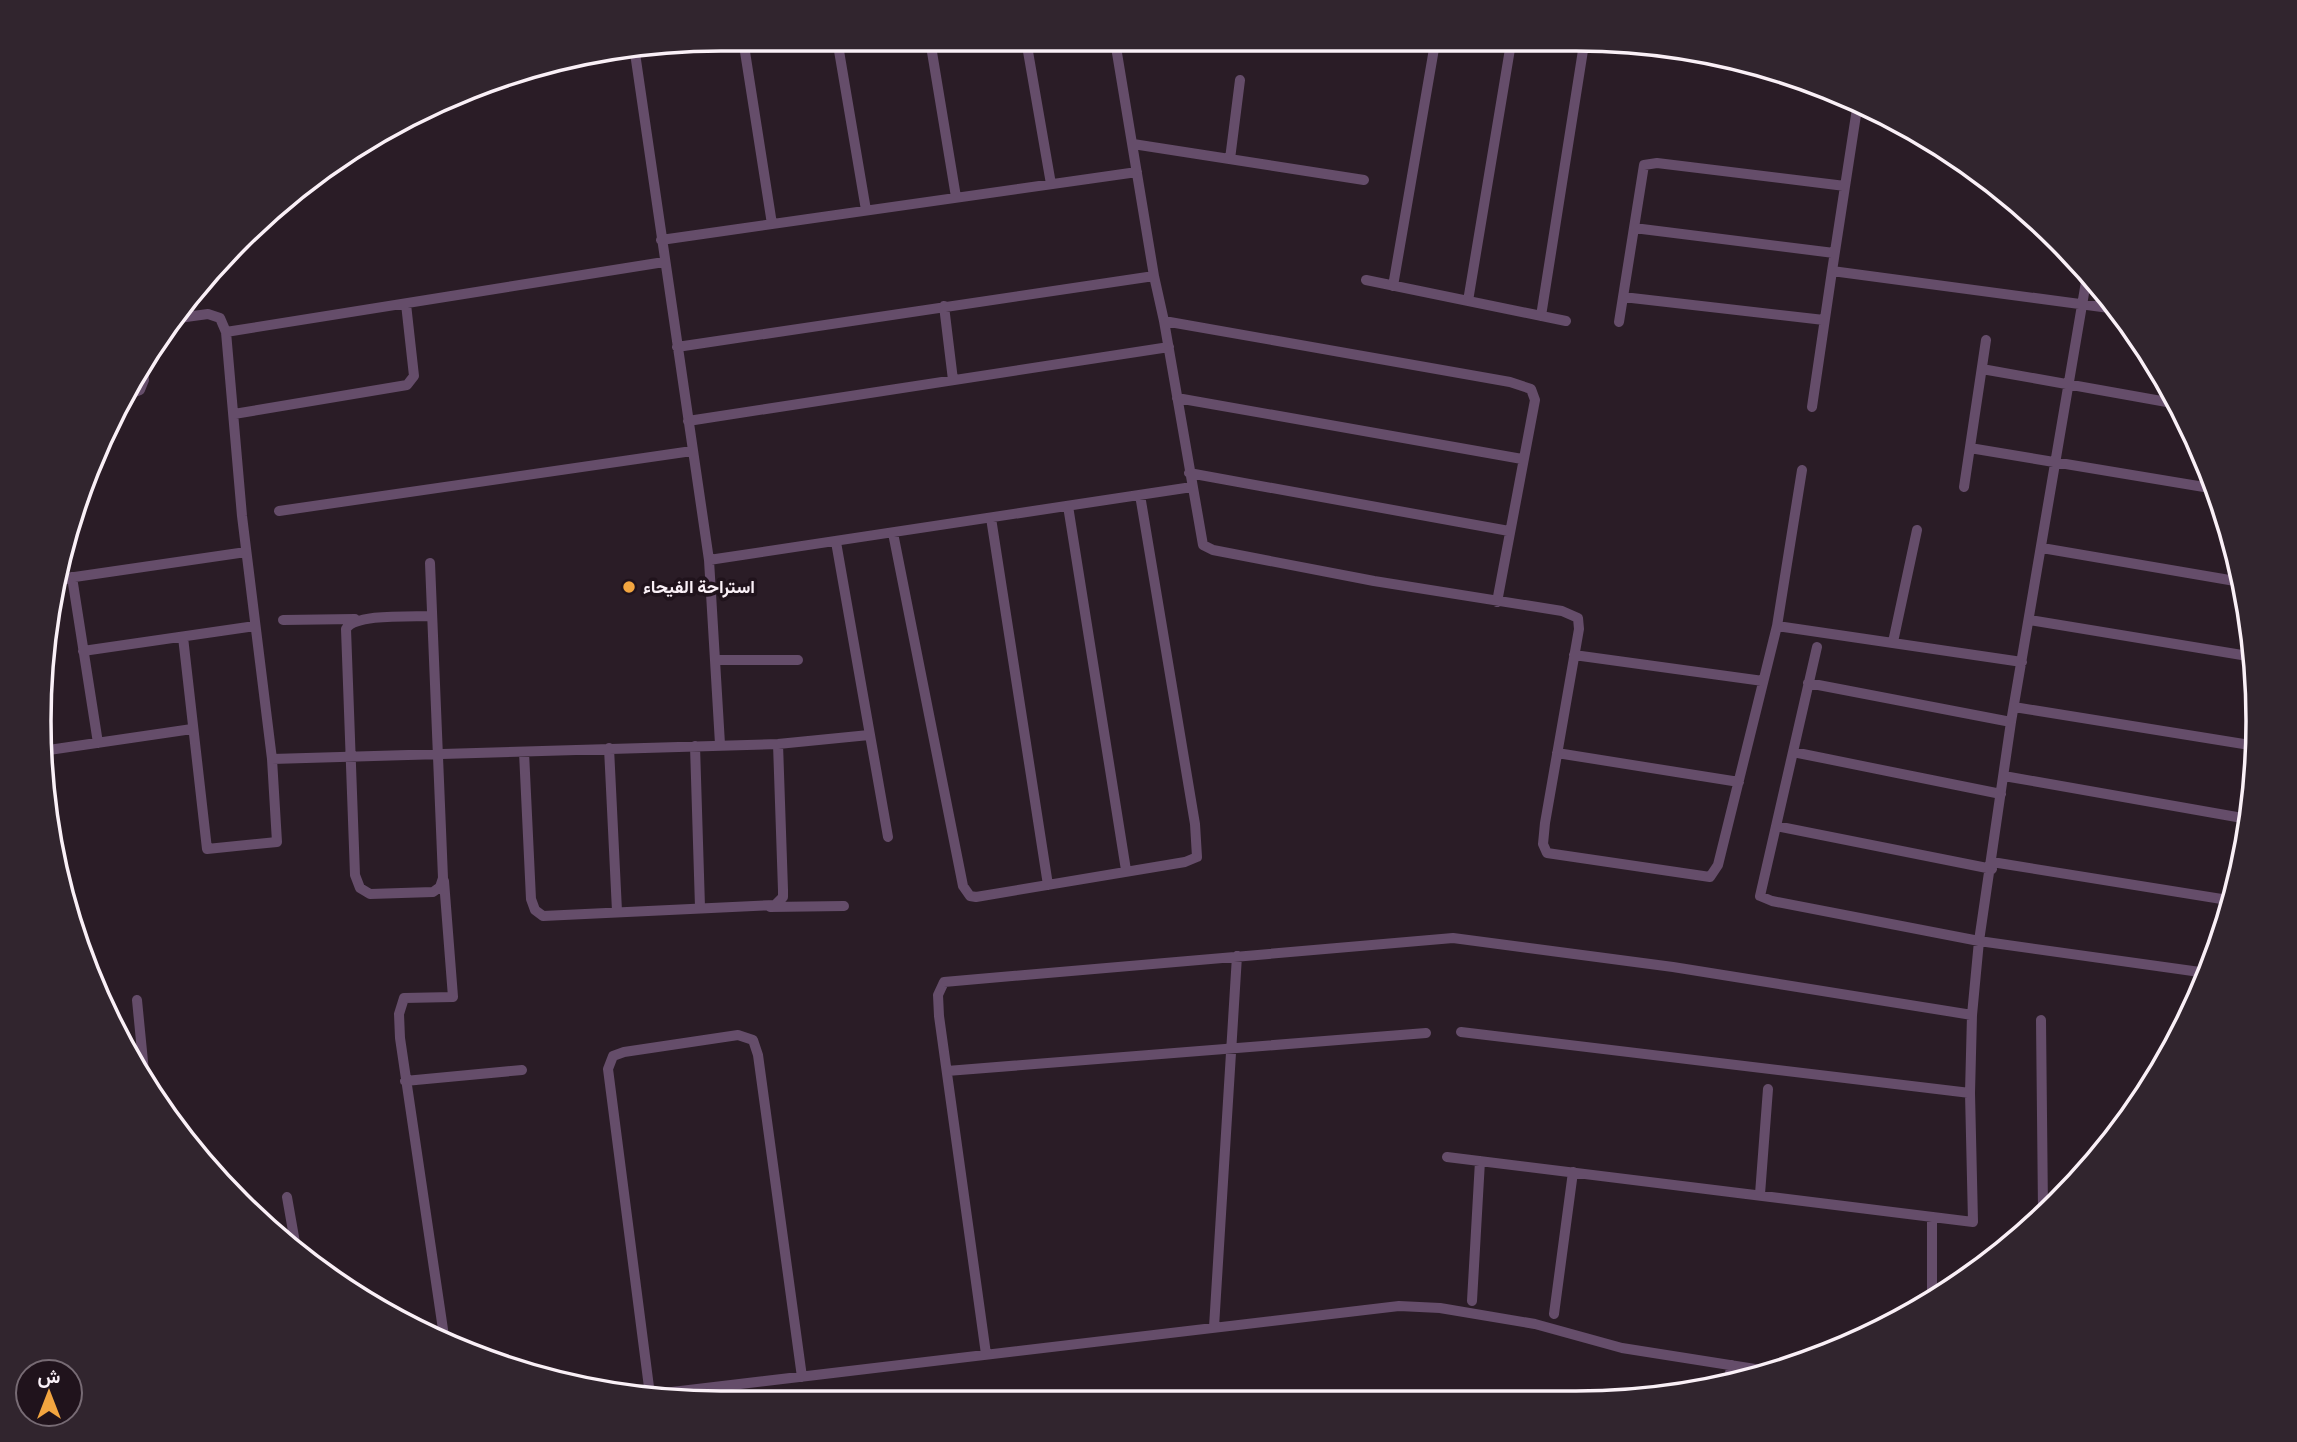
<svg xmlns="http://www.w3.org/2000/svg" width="2297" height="1442" viewBox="0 0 2297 1442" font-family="Barlow,Vazirmatn,sans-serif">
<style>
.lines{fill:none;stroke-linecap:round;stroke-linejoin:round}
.street{stroke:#654d6a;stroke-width:10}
.poi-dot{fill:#f2a540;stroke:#20131c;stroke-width:2.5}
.labels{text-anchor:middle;stroke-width:7;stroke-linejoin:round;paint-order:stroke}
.poi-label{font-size:18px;font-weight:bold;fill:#faf0f7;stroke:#20131c;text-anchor:start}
.rim{fill:none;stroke:#faf0f7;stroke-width:3.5}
</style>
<rect width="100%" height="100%" fill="#2a1c26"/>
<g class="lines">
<path class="street" d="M743,39L772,224
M837,39L866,210
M930,40L956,197
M1026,40L1051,184
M1115,41L1154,276L1164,321L1203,545L1213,550L1374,581L1562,611L1578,618L1579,629L1545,823L1543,844L1547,853L1710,877L1718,865L1777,626L2022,662
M635,53L709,560L1192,487
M1858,102L1832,271L2117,309
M1133,144L1364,180
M1230,159L1240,80
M1634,228L1834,253
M661,240L1137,172
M1366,280L1566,321
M1393,286L1435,43
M1623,297L1824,320
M1468,301L1511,43
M944,306L953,380
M1541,316L1584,44
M171,319L208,314L220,318L226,332
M1164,321L1510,382L1531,389L1535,400L1497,602
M1619,322L1644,165L1657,163L1845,186
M677,347L1154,276
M1982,369L2178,404
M123,396L140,390L144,380L142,361
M1177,398L1522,459
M1812,407L1832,271
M234,414L407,385L414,376L406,304
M688,421L1169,347
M1970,448L2216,489
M1189,473L1509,531
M1964,487L1986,340
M1068,506L1126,870
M279,511L692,451
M991,518L1048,885
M893,533L963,886L970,896L976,897L1185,862L1197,857L1195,824L1140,495
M836,542L888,837
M2042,548L2241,582
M709,560L720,744
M430,563L443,878L440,887L433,892L370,894L360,888L355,875L346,629C355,613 413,617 432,616
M72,577L98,743
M54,580L246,552
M283,620L355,619
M2030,620L2254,657
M1777,626L1802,470
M183,637L207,849L277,842L272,759L242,516L226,332L664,262
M1893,642L1917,530
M1817,647L1760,896L1772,901L1979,941L2207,973
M83,651L255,626
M1574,655L1763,681
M716,660H798
M1808,683L2011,722
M2014,707L2256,746
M695,746L700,907
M609,748L617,911
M42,751L192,729
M524,752L531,899L535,910L543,916L775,905L783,897V890L778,744
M1793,752L2001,794
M1557,753L1739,782
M272,759L778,744L869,735
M2004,776L2248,819
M1776,826L1992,869
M1992,862L2234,901
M444,881L453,997L404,998L399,1014L400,1038L445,1343
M770,907L844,906
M137,1000L145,1082
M2041,1020L2043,1211
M1461,1032L1970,1093
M947,1071L1426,1033
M405,1081L522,1070
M2146,1090L2149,1080L2154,1078
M1447,1157L1973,1222L1970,1093L1972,1015L1979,941L2011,722L2088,270
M1760,1194L1768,1089
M287,1197L297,1254
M1932,1217V1299
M1472,1301L1480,1161
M1554,1314L1573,1172
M1214,1327L1237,956
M986,1354L939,1016L938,995L944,982L1453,938L1673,967L1972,1015
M1727,1385L1732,1365
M650,1395L608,1069L613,1056L624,1052L738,1035L753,1040L758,1055L802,1377
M630,1397L1399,1306L1440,1308L1535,1324L1622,1348L1774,1372"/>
</g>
<circle class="poi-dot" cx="629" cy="587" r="7"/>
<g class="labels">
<g class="poi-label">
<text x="643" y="593">استراحة الفيحاء</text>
</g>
</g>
<path d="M0 0H2297V1442H0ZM721 51H1576A670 670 0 0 1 2246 721V721A670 670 0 0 1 1576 1391H721A670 670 0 0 1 51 721V721A670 670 0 0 1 721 51Z" fill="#31252e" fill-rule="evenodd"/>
<path class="rim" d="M721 51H1576A670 670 0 0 1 2246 721V721A670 670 0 0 1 1576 1391H721A670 670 0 0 1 51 721V721A670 670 0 0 1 721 51Z"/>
<g transform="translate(49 1393)"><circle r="33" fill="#20131c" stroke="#776b74" stroke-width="2"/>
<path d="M0-5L12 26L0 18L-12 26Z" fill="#f2a540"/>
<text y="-10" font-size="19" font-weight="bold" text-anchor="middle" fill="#faf0f7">ش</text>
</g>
</svg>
